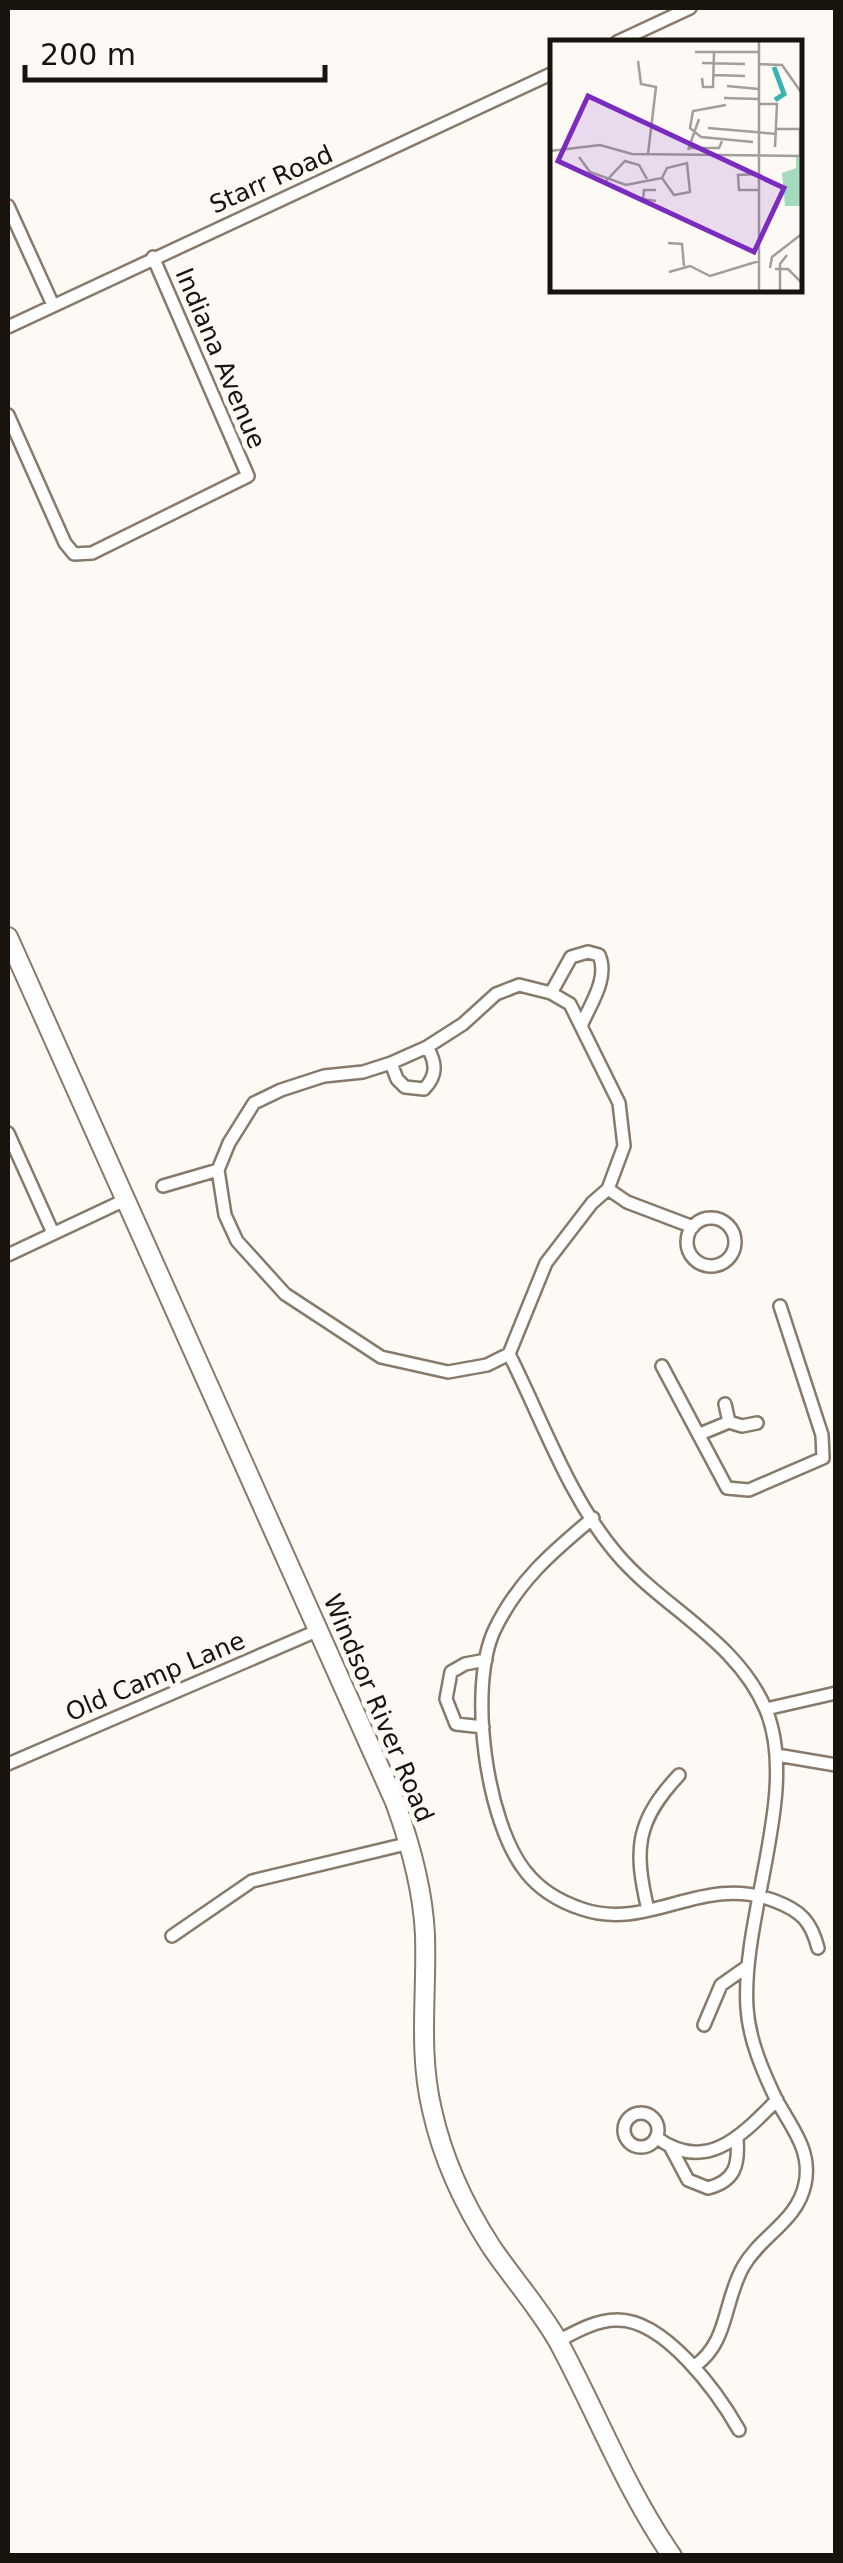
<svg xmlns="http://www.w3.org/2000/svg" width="843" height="2563" viewBox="0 0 843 2563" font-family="'DejaVu Sans',sans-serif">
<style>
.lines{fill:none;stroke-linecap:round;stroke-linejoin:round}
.minor-casing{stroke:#887a6a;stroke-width:16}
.secondary-casing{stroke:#887a6a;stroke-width:22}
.minor{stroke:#fff;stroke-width:11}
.secondary{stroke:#fff;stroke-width:18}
.labels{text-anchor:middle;stroke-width:10;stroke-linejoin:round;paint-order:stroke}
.street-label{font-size:25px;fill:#19130d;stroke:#fdfaf6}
.inset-river{fill:none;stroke:#37b3b5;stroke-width:5}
.inset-road{fill:none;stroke:#a29e99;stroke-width:2.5}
.view{fill:#7b2cbf;fill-opacity:0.15;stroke:#7b2cbf;stroke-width:5}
.inset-edge{fill:none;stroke:#19130d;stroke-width:5}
</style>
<rect width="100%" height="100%" fill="#fdfaf6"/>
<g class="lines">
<defs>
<path id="minor" d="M617,42L690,8
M8,206L53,305
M8,327L553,73
M8,415L65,543L74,554L92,553L248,476L153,257
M551,993L571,957L588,952L599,955C609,978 591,1003 582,1024
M391,1063L397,1079L405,1087L424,1089C438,1075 436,1062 427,1047
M8,1133L53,1233
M163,1186L218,1170
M608,1189L627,1202L693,1227
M687 1242a24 24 0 1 1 48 0a24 24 0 1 1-48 0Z
M8,1255L127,1199
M509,1354L546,1263L592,1203L608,1189L624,1146L619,1103L570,1004L551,993L519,985L496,994L463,1024L427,1047L391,1063L363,1072L324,1076L281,1090L254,1103L229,1143L218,1170L225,1215L237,1241L285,1294L381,1357L448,1372L487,1365L509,1354C542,1419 568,1496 616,1553C662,1608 737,1640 766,1710C800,1791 741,1916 747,2008C749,2040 763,2072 777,2101C792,2128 812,2151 805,2184C797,2222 761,2235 743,2267C723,2303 729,2341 695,2366
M662,1366L727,1488L749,1490L823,1458L822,1435L780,1306
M729,1422L742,1426L757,1423
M700,1434L729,1422L725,1404
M593,1518C552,1552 517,1582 494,1631C468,1688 486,1823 526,1872C540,1890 561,1902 582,1909C650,1932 702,1873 775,1901C801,1911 811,1921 818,1948
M766,1709L836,1693
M483,1727L456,1724L446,1699L451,1672L465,1664L486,1660
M777,1755L836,1765
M8,1764L319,1630
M648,1910C634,1850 635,1822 679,1775
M172,1936L252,1881L410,1843
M704,2025L721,1985L748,1966
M624 2130a17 17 0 1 1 34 0a17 17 0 1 1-34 0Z
M657,2138C707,2174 742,2135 777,2100
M671,2148L688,2180L708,2188C735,2181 739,2165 737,2140
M558,2341C575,2332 596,2320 616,2320C664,2318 718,2393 739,2430"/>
<path id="secondary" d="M8,937L395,1802C411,1846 423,1889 425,1935C427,1995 418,2051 432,2110C443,2160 464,2205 492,2248C514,2280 539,2308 558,2341C597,2413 625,2488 672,2556"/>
</defs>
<use href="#minor" class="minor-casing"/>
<use href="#secondary" class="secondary-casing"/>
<use href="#minor" class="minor"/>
<use href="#secondary" class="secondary"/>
</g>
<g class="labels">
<g class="street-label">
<text transform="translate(271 179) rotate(-24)" y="9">Starr Road</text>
<text transform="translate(221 358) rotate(67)" y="9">Indiana Avenue</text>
<text transform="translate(155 1676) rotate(-23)" y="9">Old Camp Lane</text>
<text transform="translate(379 1708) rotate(67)" y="9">Windsor River Road</text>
</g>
</g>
<g transform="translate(550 40)">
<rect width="252" height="252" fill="#fdfaf6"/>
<path d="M246,116H252V166H235L232,133L246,128Z" fill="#a4dbbf"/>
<path class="inset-river" d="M224,27L234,54L225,60"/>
<path class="inset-road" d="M209,0V252M145,12H209M88,21L91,44L106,47L98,114M152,23L195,24M209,24L232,25L251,52M164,35L195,36M152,38L153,47H163L164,12M177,46L209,49M174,58L209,59M209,64H227L225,107M176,65L143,71L140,88L151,97L203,102M158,88L227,94M227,89H250V116M138,108H169L172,101M138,110L149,79M0,111L50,105L82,114L253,116M29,117L40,132L76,145L112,138L117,128L137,123L140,152L124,155L112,138M209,134L188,135L189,150H209M56,141L75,121L89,125L97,139M106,150H94L93,159L106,161M118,203L132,204L134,226M220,228L222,217L253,193M225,229H238L253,244M119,232L140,226L160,236L209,221M230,252V224L237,215"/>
<path class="view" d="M38,56L234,148L204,212L8,121Z"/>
<rect width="252" height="252" class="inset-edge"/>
</g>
<rect width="843" height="2563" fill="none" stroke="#19130d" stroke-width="20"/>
<path d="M25 65v15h300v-15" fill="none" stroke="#19130d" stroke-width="5"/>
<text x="40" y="65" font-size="30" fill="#19130d" stroke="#fdfaf6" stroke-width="8" paint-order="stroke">200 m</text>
</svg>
